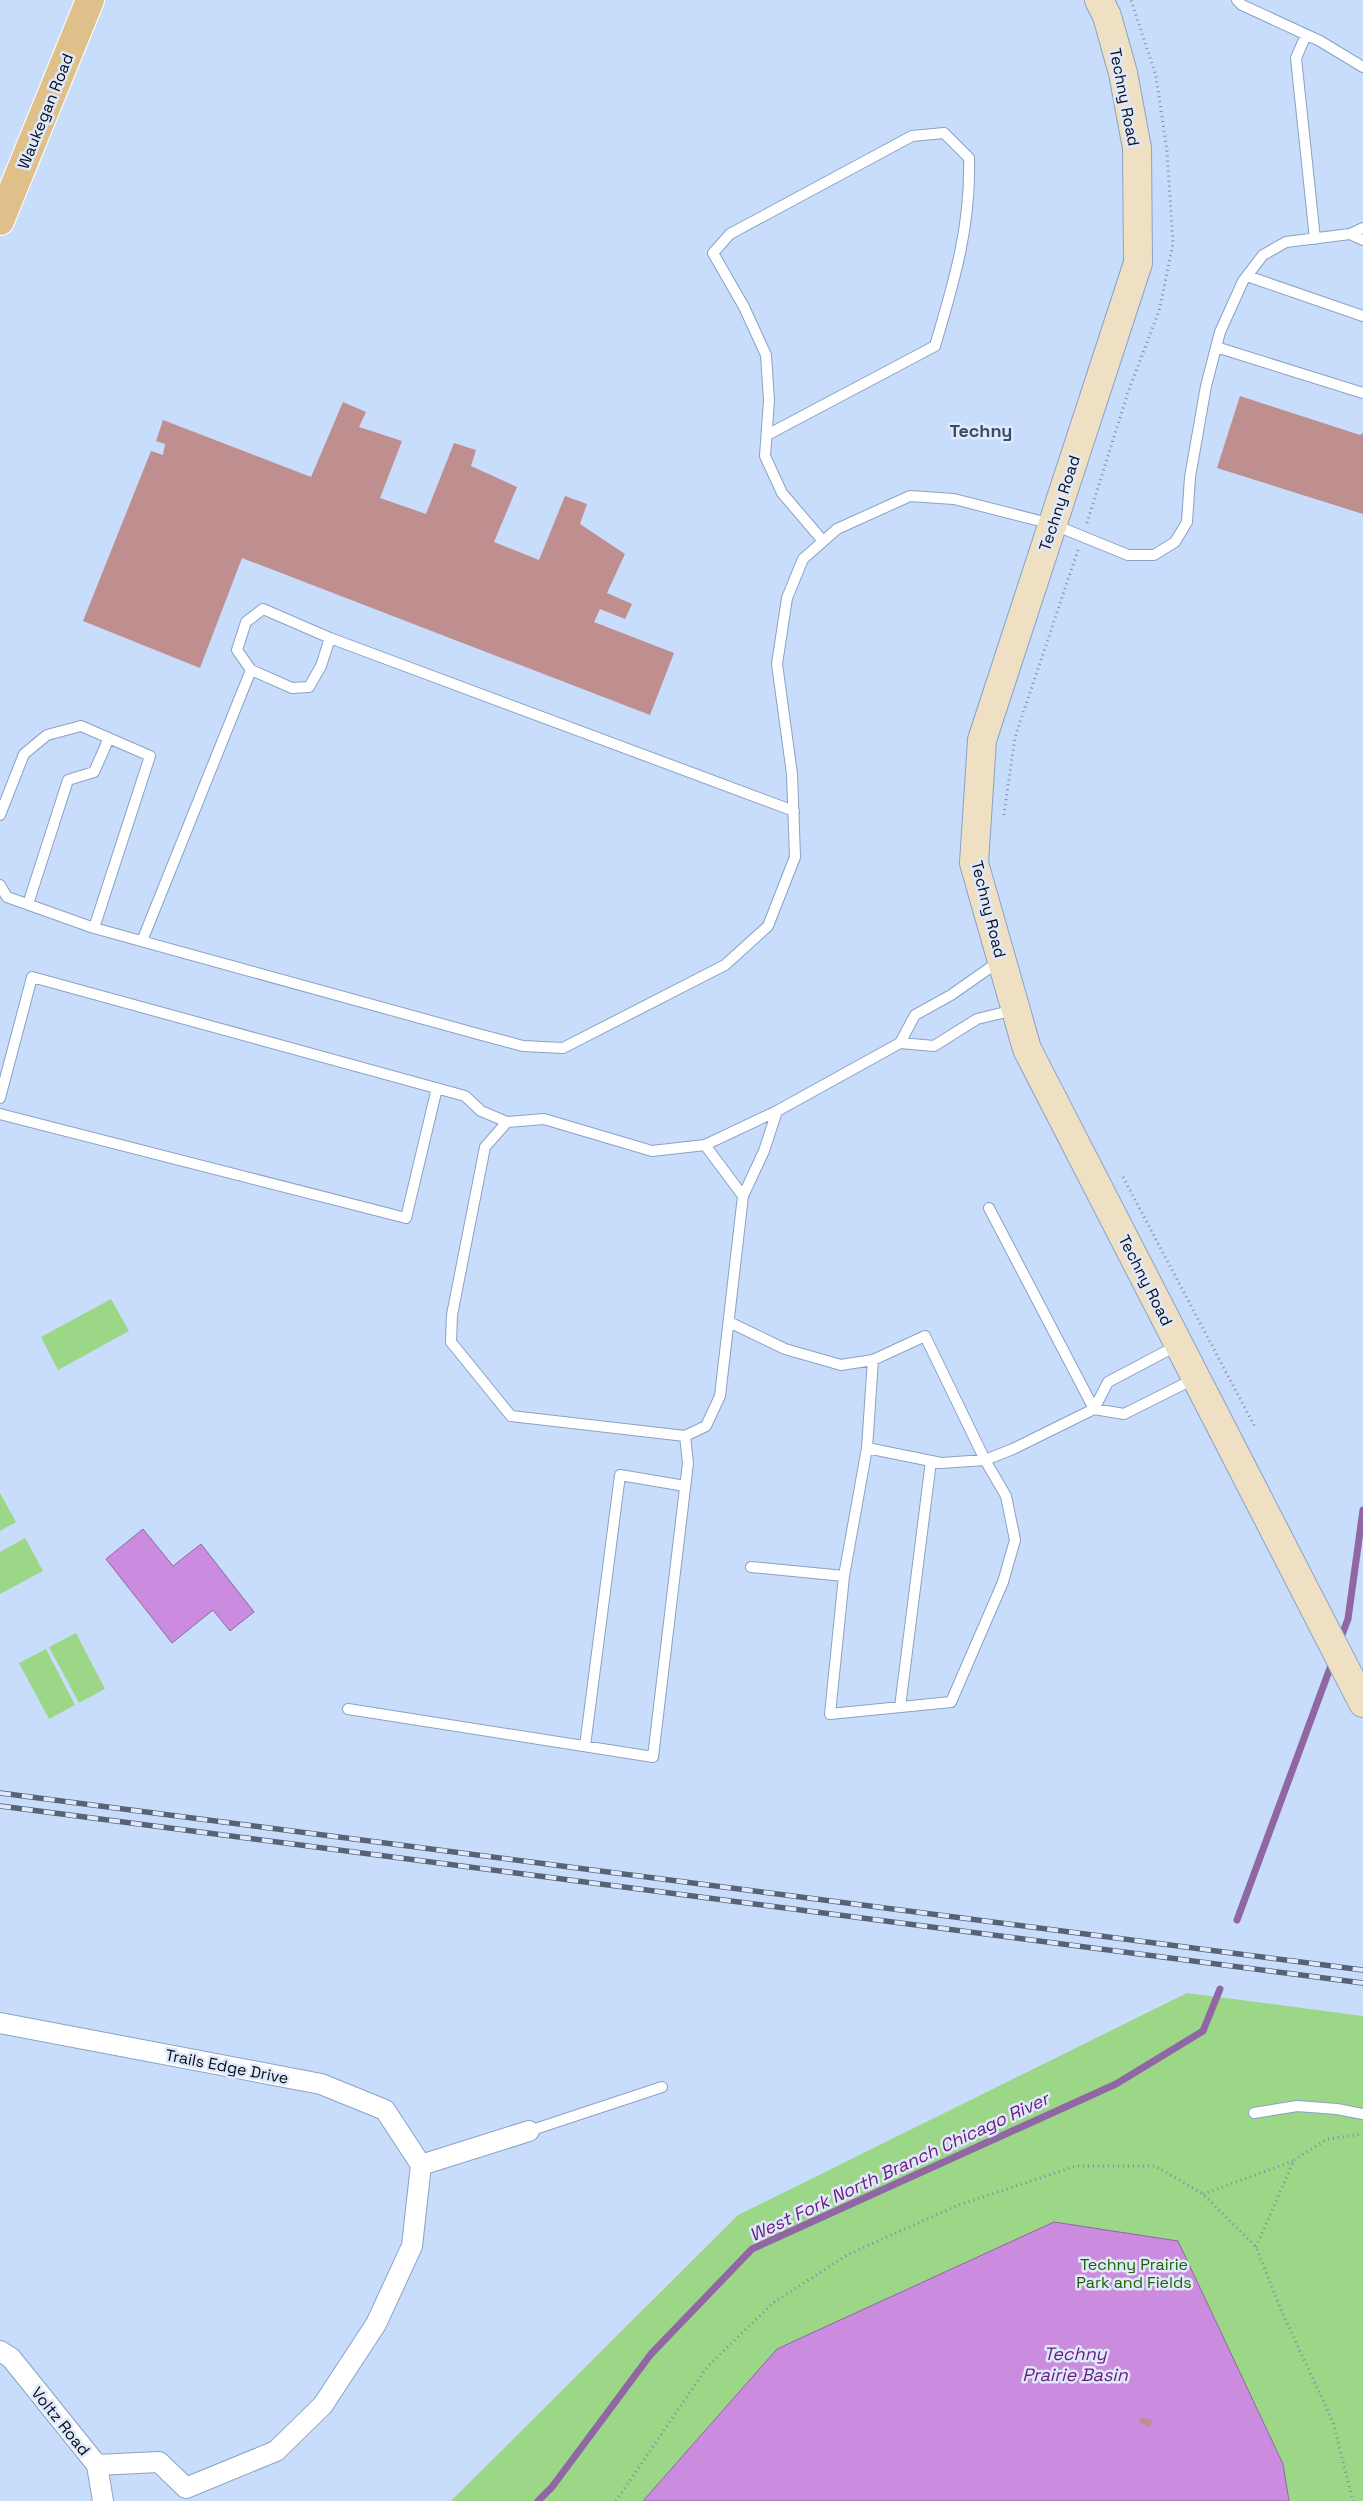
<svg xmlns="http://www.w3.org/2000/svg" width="1363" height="2501" viewBox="0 0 1363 2501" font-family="'Space Grotesk',sans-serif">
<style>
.green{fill:#9cd788}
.water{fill:#cb8bde;stroke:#9066a4}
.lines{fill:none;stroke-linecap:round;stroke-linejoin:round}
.stream{stroke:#9066a4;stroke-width:7}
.building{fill:#bf8e8f}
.service-casing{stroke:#8aa2c6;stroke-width:12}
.minor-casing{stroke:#8aa2c6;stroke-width:22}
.secondary-casing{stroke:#8aa2c6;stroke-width:30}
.primary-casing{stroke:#fff;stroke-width:30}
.path{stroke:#7d8da5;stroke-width:3;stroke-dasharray:1 4;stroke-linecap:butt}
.service{stroke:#fff;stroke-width:10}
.minor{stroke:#fff;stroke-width:20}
.secondary{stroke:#efe0c4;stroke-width:28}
.primary{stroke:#dfc08a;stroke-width:28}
.rail-casing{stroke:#566377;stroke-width:5.5}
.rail{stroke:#dfe9f9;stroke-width:4;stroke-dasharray:11;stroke-linecap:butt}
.labels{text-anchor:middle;stroke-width:5;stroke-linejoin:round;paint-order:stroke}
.street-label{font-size:16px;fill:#070f1c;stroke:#dfe9f9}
.park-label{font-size:16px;fill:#225e00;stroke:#dfe9f9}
.neighbourhood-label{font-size:18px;font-weight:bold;fill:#384d6d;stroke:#dfe9f9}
.water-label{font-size:18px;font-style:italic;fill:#6a1b7f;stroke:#dfe9f9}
</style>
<rect width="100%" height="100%" fill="#c8ddfb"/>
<path class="green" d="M111,1299L129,1331L58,1370L41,1337Z
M0,1493L16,1522L0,1531Z
M25,1538L43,1571L0,1594V1552Z
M76,1633L105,1689L79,1703L49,1647Z
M46,1649L75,1705L49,1719L19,1663Z
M1187,1993L1363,2016V2501H451L738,2215Z"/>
<path class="water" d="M143,1529L173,1566L201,1544L254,1612L230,1631L213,1610L172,1643L106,1559Z
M1054,2222L1178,2241L1283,2464L1289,2501H643L777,2349Z"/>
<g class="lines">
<path class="stream" d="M1340,1640L1348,1619L1363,1510
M1237,1920L1333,1660
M538,2501L552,2487L651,2354L752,2249L1116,2084L1203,2031L1220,1989"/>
</g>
<path class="building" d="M1240,396L1360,435L1363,433V514L1217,468Z
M343,402L366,412L359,427L402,441L380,498L426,514L454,443L476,450L471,466L517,487L494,542L539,560L565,496L587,504L580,524L625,554L607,593L632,604L625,619L600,609L594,622L674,653L650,715L242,558L200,668L83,621L151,451L163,455L165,444L156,441L163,420L311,477Z
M1141,2417L1152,2420L1150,2427L1139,2422Z"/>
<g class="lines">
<defs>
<path id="service" d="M1237,0L1242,5L1320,41L1363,67
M1306,35L1296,58L1315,239
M1350,234L1363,240
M1247,276L1363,316
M1216,347L1363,393
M767,435L935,346C954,282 971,226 969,158L944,133L912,136L730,234L713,253L744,307L766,355L769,400L765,456L782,493L823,541
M263,609L330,638L321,666L309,687L292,688L251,670L237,650L246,622Z
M330,638L794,811
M0,815L24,754L47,735L81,726L150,756L94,928
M0,885L7,897L94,928L478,1034L523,1046L563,1048L725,965L768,926L795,857L792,774L777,664L787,598L803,559L837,529L910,496L954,499L1052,524L1128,555H1154L1175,542L1187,522L1190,477L1206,386L1220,332L1243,281L1263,255L1286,242L1350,234L1363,228
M28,904L68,780L94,772L109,738
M142,941L251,670
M1001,960L951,995L915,1015L900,1043L934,1046L977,1019L1014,1010
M0,1098L32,977L465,1096L481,1111L507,1122
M0,1114L406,1218L437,1088
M705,1145L743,1196L764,1151L777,1111
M743,1196L720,1396L706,1426L685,1436L511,1416L451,1342L452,1315L485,1147L507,1122L544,1119L652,1151L705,1145L777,1111L900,1043
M989,1208L1094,1409
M729,1322L785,1349L841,1365L873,1360
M1094,1409L1124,1414L1194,1379
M867,1448L941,1463L985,1460L1013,1449L1094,1409L1108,1382L1178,1345
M751,1567L844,1576L830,1714L951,1702L1003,1582L1015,1540L1006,1496L985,1460L925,1336L873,1360L867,1448L844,1576
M900,1707L931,1461
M348,1709L653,1757L688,1463L685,1436
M585,1746L620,1475L685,1486
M1254,2113L1297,2106L1337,2109L1363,2114
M529,2131L662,2087"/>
<path id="minor" d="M0,2023L321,2084L385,2110L421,2165L412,2246L376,2324L323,2405L276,2451L186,2488L159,2462L97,2465
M421,2165L529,2131
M0,2351L11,2358L97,2465L103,2501"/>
<path id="secondary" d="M1099,0L1107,16L1123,73L1137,148L1138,263L982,740L974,863L1027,1049L1363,1703"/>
<path id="primary" d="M0,221L90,0"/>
</defs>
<use href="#service" class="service-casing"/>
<use href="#minor" class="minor-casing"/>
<use href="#secondary" class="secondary-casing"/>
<use href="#primary" class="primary-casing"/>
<path class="path" d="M1087,523L1128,392L1159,311L1173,244L1167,151L1156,76L1131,0
M1004,815L1015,737L1078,550
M1123,1177L1256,1429
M1203,2194L1293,2161
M1256,2247L1294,2160L1327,2139L1363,2134
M616,2501L707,2367L773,2303L847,2255L956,2206L1076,2166H1155L1203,2194L1256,2247L1282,2312L1333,2422L1353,2501"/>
<use href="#service" class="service"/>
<use href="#minor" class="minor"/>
<use href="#secondary" class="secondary"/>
<use href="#primary" class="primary"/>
<defs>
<path id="rail" d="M0,1793L1363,1970
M0,1806L1363,1983"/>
</defs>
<use href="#rail" class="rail-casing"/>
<use href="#rail" class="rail"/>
</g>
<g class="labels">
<g class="street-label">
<text transform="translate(1125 97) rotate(79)" y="6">Techny Road</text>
<text transform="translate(45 111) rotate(-68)" y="6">Waukegan Road</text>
<text transform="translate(1059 503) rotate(-72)" y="6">Techny Road</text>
<text transform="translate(989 909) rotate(76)" y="6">Techny Road</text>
<text transform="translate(1146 1280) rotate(63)" y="6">Techny Road</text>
<text transform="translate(227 2066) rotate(11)" y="6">Trails Edge Drive</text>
<text transform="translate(61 2421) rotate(51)" y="6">Voltz Road</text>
</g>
<g class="park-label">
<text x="1134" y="2270">Techny Prairie<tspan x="1134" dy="18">Park and Fields</tspan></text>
</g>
<g class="neighbourhood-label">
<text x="981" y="437">Techny</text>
</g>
<g class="water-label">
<text transform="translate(899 2167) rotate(-25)" y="6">West Fork North Branch Chicago River</text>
<text x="1075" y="2360">Techny<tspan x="1075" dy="21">Prairie Basin</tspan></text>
</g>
</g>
</svg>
